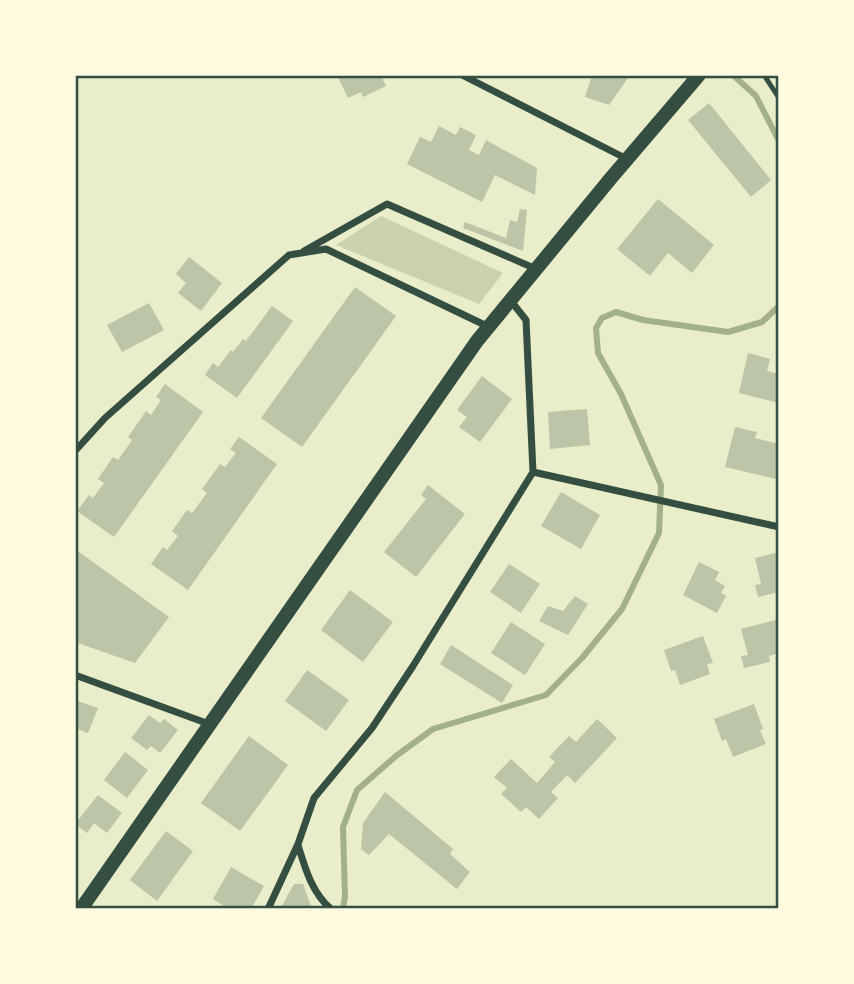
<svg xmlns="http://www.w3.org/2000/svg" width="854" height="984" viewBox="0 0 854 984" font-family="'Space Grotesk',sans-serif">
<style>
.green{fill:#cad2ad}
.lines{fill:none;stroke-linecap:round;stroke-linejoin:round}
.stream{stroke:#a3b18a;stroke-width:6}
.building{fill:#bcc5a7}
.service{stroke:#344e41;stroke-width:5}
.minor{stroke:#344e41;stroke-width:7}
.secondary{stroke:#344e41;stroke-width:14}
.neatline{fill:none;stroke:#344e41;stroke-width:2.5}
</style>
<rect width="100%" height="100%" fill="#e9edc9"/>
<path class="green" d="M381,216L503,273L479,304L336,245Z"/>
<g class="lines">
<path class="stream" d="M733,75L756,96L779,141
M343,909L345,896L343,827L357,790L396,756L433,729L546,695L582,658L622,609L659,533L661,485L621,394L598,353L596,328L602,318L616,312L643,320L728,332L762,322L779,306"/>
</g>
<path class="building" d="M337,75H381L386,86L363,97L361,92L348,98Z
M592,75H630L609,105L585,97Z
M709,103L771,180L751,197L688,120Z
M439,126L456,135L460,127L476,135L469,150L479,155L486,140L537,168L535,195L495,175L482,202L407,164L420,137L431,142Z
M658,199L714,245L692,273L668,253L650,276L617,249Z
M520,209L527,210L523,251L463,228L465,222L506,238L510,220L517,222Z
M189,257L222,283L201,311L178,293L186,283L176,274Z
M355,287L396,316L302,447L261,418Z
M149,303L164,330L122,352L107,325Z
M272,306L293,321L237,398L205,375L213,363L218,367L231,350L233,352L243,339L246,341Z
M748,353L770,359L767,371L779,374V403L739,393Z
M482,376L512,399L480,442L459,427L467,417L457,410Z
M165,384L203,412L114,537L77,511L89,495L93,498L104,483L98,479L113,457L118,460L132,440L128,437L146,411L151,415L161,400L156,397Z
M587,409L590,445L550,449L548,412Z
M735,427L757,432L755,438L779,444V468L776,479L725,467Z
M239,437L277,464L188,590L151,564L163,547L167,550L178,536L172,531L187,510L192,513L207,493L202,489L220,464L225,467L236,453L230,449Z
M428,485L465,514L416,577L384,552L426,499L421,495Z
M561,492L600,515L581,549L541,526Z
M75,549L169,617L135,663L75,642Z
M779,552V592L758,597L755,585L761,584L755,558Z
M699,562L719,572L715,580L725,586L721,593L726,596L717,613L683,595Z
M509,564L540,584L521,613L490,592Z
M350,590L393,622L363,662L321,630Z
M575,596L588,604L568,635L539,621L548,606L563,611Z
M776,620L779,632V639L776,640L779,653L769,656L770,662L744,668L741,656L748,655L741,629Z
M511,622L545,644L525,675L491,653Z
M703,636L713,663L707,664L710,674L680,685L675,670L671,671L664,650Z
M451,645L513,685L502,703L440,664Z
M307,670L349,700L326,731L285,701Z
M75,700L98,708L88,733L75,728Z
M754,704L763,729L760,730L766,744L733,757L726,739L722,741L714,719Z
M149,715L160,723L164,719L178,730L160,753L151,746L147,750L131,738Z
M597,719L617,738L575,783L567,775L551,792L558,798L539,819L526,807L521,812L501,794L507,788L494,777L511,759L537,783L555,762L549,757L569,736L576,742Z
M249,736L288,765L240,831L201,803Z
M125,752L148,770L127,798L104,780Z
M385,792L453,849L450,854L470,872L457,889L389,834L369,855L361,849L363,823Z
M98,795L122,813L107,833L94,823L87,833L75,824Z
M166,831L193,851L157,901L130,880Z
M231,867L264,886L251,909H229L213,899Z
M294,884H303L312,909H280Z"/>
<g class="lines">
<path class="service" d="M764,75L779,98"/>
<path class="minor" d="M462,75L627,159
M304,251L387,204L536,269
M75,451L105,418L289,255L326,249L489,327
M533,472L779,527
M75,675L209,724
M298,845C305,868 312,893 331,909
M268,909L298,844L314,798L372,728L413,666L533,472L526,320L511,301"/>
<path class="secondary" d="M81,909L477,341L611,178L699,75"/>
</g>
<rect width="854" height="984" fill="none" stroke="#fefae0" stroke-width="154"/>
<rect x="77" y="77" width="700" height="830" class="neatline"/>
</svg>
